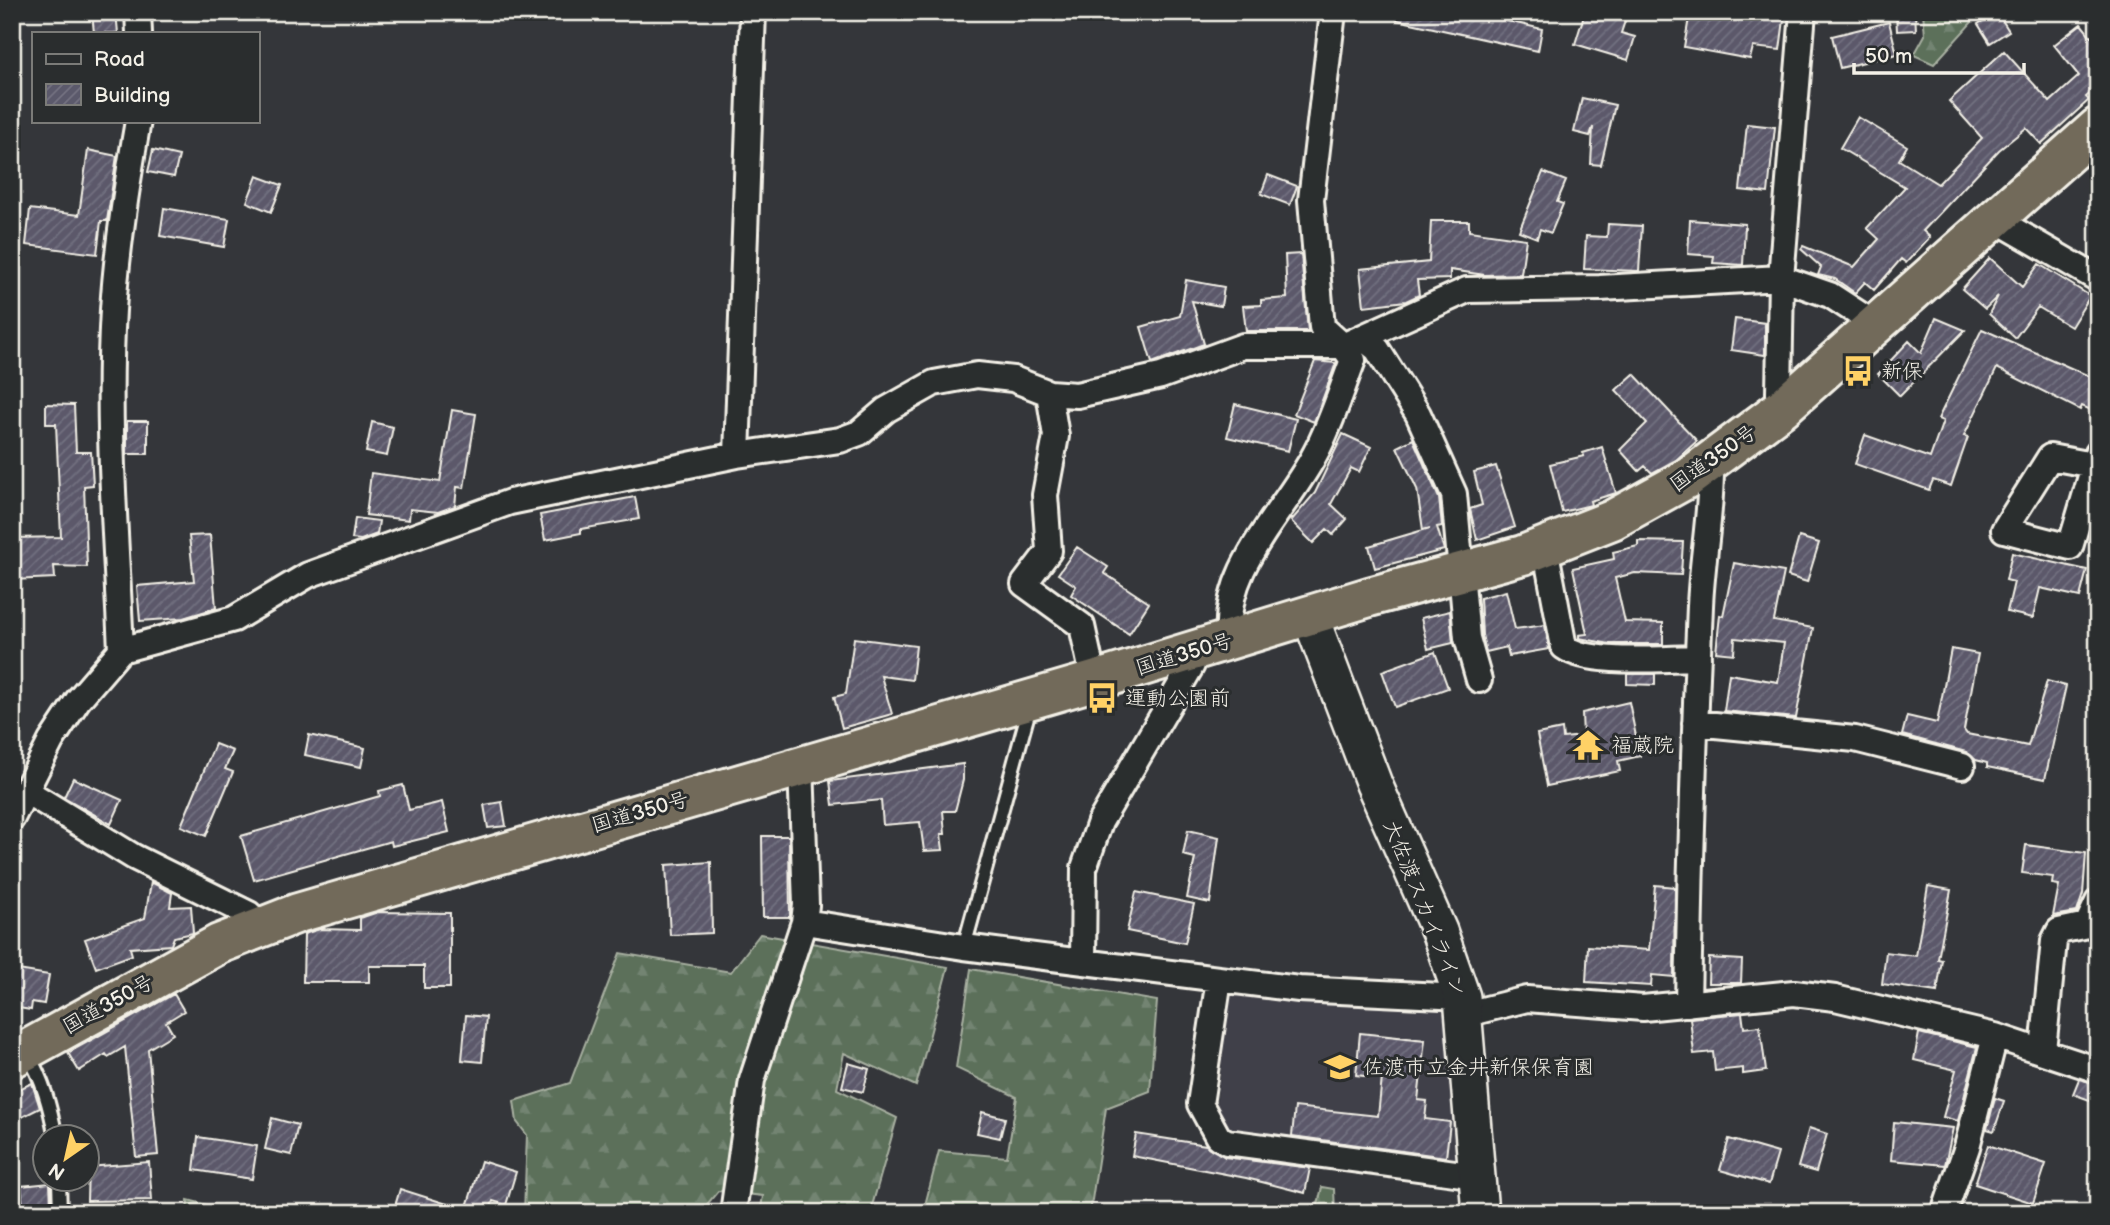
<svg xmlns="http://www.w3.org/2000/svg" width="2110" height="1225" viewBox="0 0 2110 1225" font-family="'Balsamiq Sans','Klee One',sans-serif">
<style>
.built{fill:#404049}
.forest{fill:url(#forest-firs);stroke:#a8b0a1;stroke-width:2}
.park{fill:url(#park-tufts);stroke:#a8b0a1;stroke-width:2}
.building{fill:url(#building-hatch);stroke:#f4f1e8;stroke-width:2}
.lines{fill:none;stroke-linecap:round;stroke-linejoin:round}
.lane-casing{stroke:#f4f1e8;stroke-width:18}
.street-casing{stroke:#f4f1e8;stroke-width:30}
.secondary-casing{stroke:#f4f1e8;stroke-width:40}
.highway-casing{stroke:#f4f1e8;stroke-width:44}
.lane{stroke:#2a2d2e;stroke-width:12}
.street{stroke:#2a2d2e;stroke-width:24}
.secondary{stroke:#2a2d2e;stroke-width:35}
.highway{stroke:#726b5a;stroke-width:38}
.labels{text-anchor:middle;stroke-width:6;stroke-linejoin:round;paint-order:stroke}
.poi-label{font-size:21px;fill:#f4f1e8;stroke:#2a2d2e;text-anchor:start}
.street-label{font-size:21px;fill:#f4f1e8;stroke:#2a2d2e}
</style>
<defs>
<pattern id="forest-firs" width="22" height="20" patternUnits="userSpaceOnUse" patternTransform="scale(1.75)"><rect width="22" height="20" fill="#5b6f5a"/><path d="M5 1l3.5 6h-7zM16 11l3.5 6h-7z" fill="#738472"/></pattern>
<pattern id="park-tufts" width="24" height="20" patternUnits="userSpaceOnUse" patternTransform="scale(1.75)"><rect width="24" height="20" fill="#5b6f5a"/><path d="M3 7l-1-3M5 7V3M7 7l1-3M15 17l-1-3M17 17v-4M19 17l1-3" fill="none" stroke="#738472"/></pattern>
<pattern id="building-hatch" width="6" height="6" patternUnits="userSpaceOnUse" patternTransform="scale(1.75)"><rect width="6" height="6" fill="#5b596b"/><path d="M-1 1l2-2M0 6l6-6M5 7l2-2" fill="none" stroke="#737180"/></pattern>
</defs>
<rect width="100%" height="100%" fill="#34363a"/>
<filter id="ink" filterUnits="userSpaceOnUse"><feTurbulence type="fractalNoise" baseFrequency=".0143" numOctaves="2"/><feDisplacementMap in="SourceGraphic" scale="14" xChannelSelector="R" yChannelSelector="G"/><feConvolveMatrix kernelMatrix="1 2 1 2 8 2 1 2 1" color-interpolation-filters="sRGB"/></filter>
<g filter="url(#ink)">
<path class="built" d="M1231,995L1450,1003L1462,1171L1213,1128Z"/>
<path class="forest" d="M1923,12H1981L1934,64L1914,55L1925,35Z
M760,934L948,967L916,1086L844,1053L837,1089L897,1118L870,1213H760L763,1196L718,1191L700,1213H524L527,1135L517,1122L514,1101L570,1083L620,953L731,972Z
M971,969L1157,1001L1150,1091L1106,1108L1090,1213H923L939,1151L1007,1157L1017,1097L956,1068Z
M1322,1187L1334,1189L1335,1213H1316Z"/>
<path class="park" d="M188,1200L238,1213H187Z"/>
<path class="building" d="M92,12H116L118,33H94Z
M1398,12H1469L1542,29L1538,51L1397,20Z
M1585,12H1628L1621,33L1635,37L1628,60L1575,44Z
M1690,12H1723L1763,19V12H1785L1780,50L1753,47L1750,59L1684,47Z
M1896,12H1915L1916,30L1897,31Z
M1997,12L2009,31L1990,43L1978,24Z
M1889,22L1897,54L1840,68L1832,36Z
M2081,24L2098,45V100L2092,92L2086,97L2089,100L2041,144L2026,128L1999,150L1923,231L1930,237L1906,263L1901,259L1874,290L1865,282L1855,293L1835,279L1818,275L1821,267L1801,249L1803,246L1854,267L1879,239L1867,228L1905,187L1840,148L1858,117L1907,146L1899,160L1938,184L1982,138L1949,101L2004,51L2050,102L2079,76L2054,45Z
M1582,98L1615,105L1601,165L1591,164L1593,127L1590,136L1574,132Z
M1747,124L1775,127L1768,193L1740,190Z
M88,150L117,156L107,221H101L97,254L26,245L30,209L79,215Z
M153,150L179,156L174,177L148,172Z
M1543,172L1566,181L1557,202L1563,204L1551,233L1540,229L1537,238L1519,231Z
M1268,175L1297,186L1290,205L1261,194Z
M257,176L282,185L271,212L247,202Z
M164,208L229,219L224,247L160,236Z
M1690,220L1745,224L1743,265L1713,263L1714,256L1688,254Z
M1431,221H1469V231L1526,239L1521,274L1485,275L1450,270V279L1417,280L1419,295L1406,301L1364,306L1360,269L1429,262Z
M1608,224L1642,226L1639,271L1584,269L1586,236L1607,237Z
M1301,254L1308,331H1246L1243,306L1261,305V300L1287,298L1285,255Z
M1990,258L2022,287L2039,264L2090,296L2071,327L2038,307L2015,338L1989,314L1998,296L1985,309L1962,289Z
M1186,280L1224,287L1221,306L1192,301L1204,344L1152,363L1141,327L1180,316Z
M1936,318L1965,330L1900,396L1878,374L1909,341L1921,353Z
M1735,319L1765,323V355L1731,350Z
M1982,329L2098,380V413L2082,406L2080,410L1997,368L1964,436L1968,437L1951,486L1933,480L1929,490L1855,464L1865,435L1930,458L1943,421L1938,419Z
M1315,361L1336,363L1314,422L1294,414Z
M1634,374L1697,441L1676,460L1652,473L1645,466L1639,471L1620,450L1647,423L1616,390Z
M46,404L74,405L76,452H91L93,485L84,486L87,567L54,566L55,578L12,580V538L61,537L56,424H46Z
M1235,404L1296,419L1288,451L1227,437Z
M452,410L476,414L464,488L457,487L455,506L438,512L410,509L409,520L366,515L371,473L440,482Z
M127,421H148V454H127Z
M372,422L393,427L387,456L366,452Z
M1343,434L1371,447L1359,472L1351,468L1331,504L1347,519L1333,535L1327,529L1313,543L1291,521L1315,493Z
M1413,439L1439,498L1442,526L1437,527L1444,550L1375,568L1369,546L1430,528L1423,530L1417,489L1397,447Z
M1602,447L1616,493L1590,501L1591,505L1562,512L1550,464L1584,456L1583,453Z
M1496,466L1515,527L1477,540L1470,509L1482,505L1474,472Z
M635,497L639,519L581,529V533L545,540L540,515Z
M355,518L379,521L377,534L361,540L352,539Z
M210,535L216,608L183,618L140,621L137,586L194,581L189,536Z
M1799,537L1819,543L1807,582L1788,576Z
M1638,541L1683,542L1681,575L1635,573L1615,578L1625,622L1663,623V644H1610L1579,638V635L1587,634L1573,568L1614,559L1613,552L1638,546Z
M1077,547L1108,567L1104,573L1149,603L1129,634L1071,595L1076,586L1058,574Z
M2012,553L2087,570L2080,597L2040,588L2033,618L2007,612L2014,582L2006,580Z
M1734,563L1784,572L1774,621L1813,628L1796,718L1724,711L1729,674L1778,682L1784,643L1735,638L1734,654L1716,652L1720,615L1723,616Z
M1506,591L1515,629L1545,625L1549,649L1509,656L1507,647L1486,652L1482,635L1480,598Z
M1450,611L1453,643L1428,649L1421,618Z
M854,638L916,646L912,680L881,676L892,714L842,728L834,697L846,694Z
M1951,649L1978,654L1964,730L1967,734L2028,746L2047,681L2066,686L2045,779L1987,767V763L1976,760L1966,752L1902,735L1907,716L1937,723Z
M1435,652L1448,688L1395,707L1382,671Z
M1627,674H1655V685L1627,684Z
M1629,702L1640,756L1618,761L1620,771L1547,786L1537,734L1562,729L1563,738L1583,736L1582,713Z
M309,735L365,748L361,767L305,755Z
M215,744L233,751L225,769L233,772L206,836L181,826Z
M963,764V780L955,811H943L945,834H941L943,850L924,851L920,822L883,825L881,800L833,805L830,781Z
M73,778L122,800L111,824L64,797Z
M403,785L409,810L442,802L449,832L392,846L391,841L254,880L241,836L380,796L379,791Z
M502,802L506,826L488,828L484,805Z
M1188,830L1219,837L1210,903L1187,898L1195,858L1183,855Z
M762,836H789L790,917H763Z
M2026,845L2086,853L2083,894L2077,912L2053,916L2059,885L2052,884L2053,877L2022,873Z
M711,862L712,933L670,935L666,865Z
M151,882L172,893L170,907L191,906L193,933L174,937L171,945L130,948L132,955L96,968L85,939L145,918Z
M1655,885L1675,887L1674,977L1652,975L1651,986L1586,982L1588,946L1649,950Z
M1928,886L1951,890L1938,959L1942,960L1937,992L1882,984L1886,952L1916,956Z
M1136,892L1194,904L1185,943L1127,931Z
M378,912L450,913V988H424V966H369V982H303L304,934L320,929L360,930V918Z
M1709,958L1742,960L1741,983H1708Z
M12,969L49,975L44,1004L32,1002L31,1010L12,1007Z
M174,994L184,1011L166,1022L173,1034L148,1049L158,1155L136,1157L125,1047L108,1057L106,1054L79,1071L68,1053Z
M1742,1013L1744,1028L1760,1026L1766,1071L1743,1074V1068L1715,1071L1713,1052L1694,1054L1690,1018Z
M466,1015L486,1017L482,1062L462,1060Z
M1360,1033L1425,1040L1418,1100L1427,1101L1425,1119L1450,1122L1446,1157L1292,1136L1295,1107L1378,1116L1382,1078L1356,1075Z
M1919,1033L1977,1047L1958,1121L1943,1117L1956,1070L1914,1060Z
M848,1063L869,1069L863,1092L842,1087Z
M2079,1079L2098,1084V1103L2073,1094Z
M32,1083L40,1108L12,1122V1092Z
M1995,1098L2004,1101L1994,1131L1987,1129Z
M982,1112L1005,1118L1000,1138L977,1133Z
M272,1118L298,1125L291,1155L265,1149Z
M1894,1122L1953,1128L1945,1165L1891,1160Z
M1809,1128L1827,1134L1816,1172L1798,1167Z
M1136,1134L1206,1145L1225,1157L1310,1168L1305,1193L1246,1178L1132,1156Z
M198,1137L257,1146L252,1179L194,1170Z
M1729,1139L1778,1153L1769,1184L1720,1170Z
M1988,1145L2046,1164L2033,1203L1975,1184Z
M481,1161L516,1172L506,1205L493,1201L489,1213H393L400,1189L466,1210Z
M149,1162L152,1200L87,1201L88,1167Z
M50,1183L51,1205L23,1208L21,1186Z"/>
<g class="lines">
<defs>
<path id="lane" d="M964,947L1030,706
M27,1053C43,1080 50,1106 56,1138
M59,1180L60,1213"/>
<path id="street" d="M138,12L139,33
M1993,218L2098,279
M1364,339L1377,349L1418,414L1454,494L1467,638L1479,680
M1049,393L1056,436L1045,495L1049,551L1024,584L1082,626L1094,681
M1782,408L1779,393L1781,278L1803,12
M737,455L753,12
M2093,465L2050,457L2004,530L2070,547L2098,453
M1545,547L1564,647C1591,666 1664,658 1698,658
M1230,640C1219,570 1285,512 1315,454C1331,425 1341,391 1353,360L1343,346L1322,327L1311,200L1333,12
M121,650C116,537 106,423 113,310C117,247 127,183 138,121
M1695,723L1855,739L1962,766
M26,791L134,857L249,914L262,926
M12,818L51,741L78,700L121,650L234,619L308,575L510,502L737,455L840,440L859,433L886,410L934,383L977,375L1013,379L1049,393L1077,395L1161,376L1243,346H1343L1467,290L1600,288L1781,278L1830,295L1876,325
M804,922L964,947L1299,989L1462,997
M1083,962L1084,868L1100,822L1192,665V651
M1219,979L1200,1104L1218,1137L1227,1142L1477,1176
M1688,1004C1690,871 1694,738 1700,606C1702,558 1712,510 1711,463
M1466,1014L1527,999L1643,1008L1794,993L1835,998L1995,1036L2098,1070
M2043,1050L2054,941L2059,931L2087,925L2098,902
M733,1213L752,1080L804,922L806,905L801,765
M1944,1213L1967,1147L1995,1036"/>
<path id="secondary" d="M1310,616L1374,784L1439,931L1462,997L1480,1213"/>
<path id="highway" d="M12,1058L219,944L298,913L1094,681L1369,597L1523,555L1612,520L1688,478L1782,408L2098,127"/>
</defs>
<use href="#lane" class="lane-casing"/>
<use href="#street" class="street-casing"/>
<use href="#secondary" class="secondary-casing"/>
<use href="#highway" class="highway-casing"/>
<use href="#lane" class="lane"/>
<use href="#street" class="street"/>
<use href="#secondary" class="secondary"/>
<use href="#highway" class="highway"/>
</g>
</g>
<defs>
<symbol id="bus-bare" viewBox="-9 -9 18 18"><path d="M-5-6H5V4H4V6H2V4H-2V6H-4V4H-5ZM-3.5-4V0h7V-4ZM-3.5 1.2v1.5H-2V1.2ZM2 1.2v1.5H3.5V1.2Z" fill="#ffd166" stroke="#2a2d2e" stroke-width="2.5" paint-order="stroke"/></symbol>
<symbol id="temple-bare" viewBox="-9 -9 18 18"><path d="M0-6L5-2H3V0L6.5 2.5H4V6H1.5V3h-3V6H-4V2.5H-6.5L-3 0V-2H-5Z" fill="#ffd166" stroke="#2a2d2e" stroke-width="2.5" paint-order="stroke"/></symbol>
<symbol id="school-bare" viewBox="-9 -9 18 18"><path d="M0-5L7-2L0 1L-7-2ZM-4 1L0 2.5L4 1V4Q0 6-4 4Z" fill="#ffd166" stroke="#2a2d2e" stroke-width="2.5" paint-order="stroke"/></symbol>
</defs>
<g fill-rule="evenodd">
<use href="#bus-bare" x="1836" y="349" width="44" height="44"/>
<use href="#bus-bare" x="1080" y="676" width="44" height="44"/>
<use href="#temple-bare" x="1566" y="723" width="44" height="44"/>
<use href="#school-bare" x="1318" y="1045" width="44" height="44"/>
</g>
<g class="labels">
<g class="poi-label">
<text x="1881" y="378">新保</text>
<text x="1125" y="705">運動公園前</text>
<text x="1611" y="752">福蔵院</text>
<text x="1363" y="1074">佐渡市立金井新保保育園</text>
</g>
<g class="street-label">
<text transform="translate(1713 458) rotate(-35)" y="7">国道350号</text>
<text transform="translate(1184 654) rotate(-17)" y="7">国道350号</text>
<text transform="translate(640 812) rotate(-16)" y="7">国道350号</text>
<text transform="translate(1425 908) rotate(68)" y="7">大佐渡スカイライン</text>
<text transform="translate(108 1004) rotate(-29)" y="7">国道350号</text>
</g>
</g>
<rect width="2110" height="1225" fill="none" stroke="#2a2d2e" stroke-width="42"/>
<rect x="21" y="21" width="2068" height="1183" fill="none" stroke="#f4f1e8" stroke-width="2.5" filter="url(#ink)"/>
<rect x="32" y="32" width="228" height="91" fill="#2a2d2e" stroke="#7b7b78" stroke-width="2"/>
<rect x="46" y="54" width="35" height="10" fill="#2a2d2e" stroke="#7b7b78" stroke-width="2"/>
<text x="94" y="66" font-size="21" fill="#f4f1e8">Road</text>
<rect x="46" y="84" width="35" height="21" fill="url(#building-hatch)" stroke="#7b7b78" stroke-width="2"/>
<text x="94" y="102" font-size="21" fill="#f4f1e8">Building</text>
<g transform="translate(66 1158) rotate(214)"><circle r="33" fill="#2a2d2e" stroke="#7b7b78" stroke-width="2"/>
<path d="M0-5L12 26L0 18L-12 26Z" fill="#ffd166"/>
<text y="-10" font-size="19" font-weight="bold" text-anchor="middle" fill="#f4f1e8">N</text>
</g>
<path d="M1854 63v10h170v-10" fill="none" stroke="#f4f1e8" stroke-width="3.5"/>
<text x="1865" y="63" font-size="21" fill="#f4f1e8" stroke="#2a2d2e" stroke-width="5" paint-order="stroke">50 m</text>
</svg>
